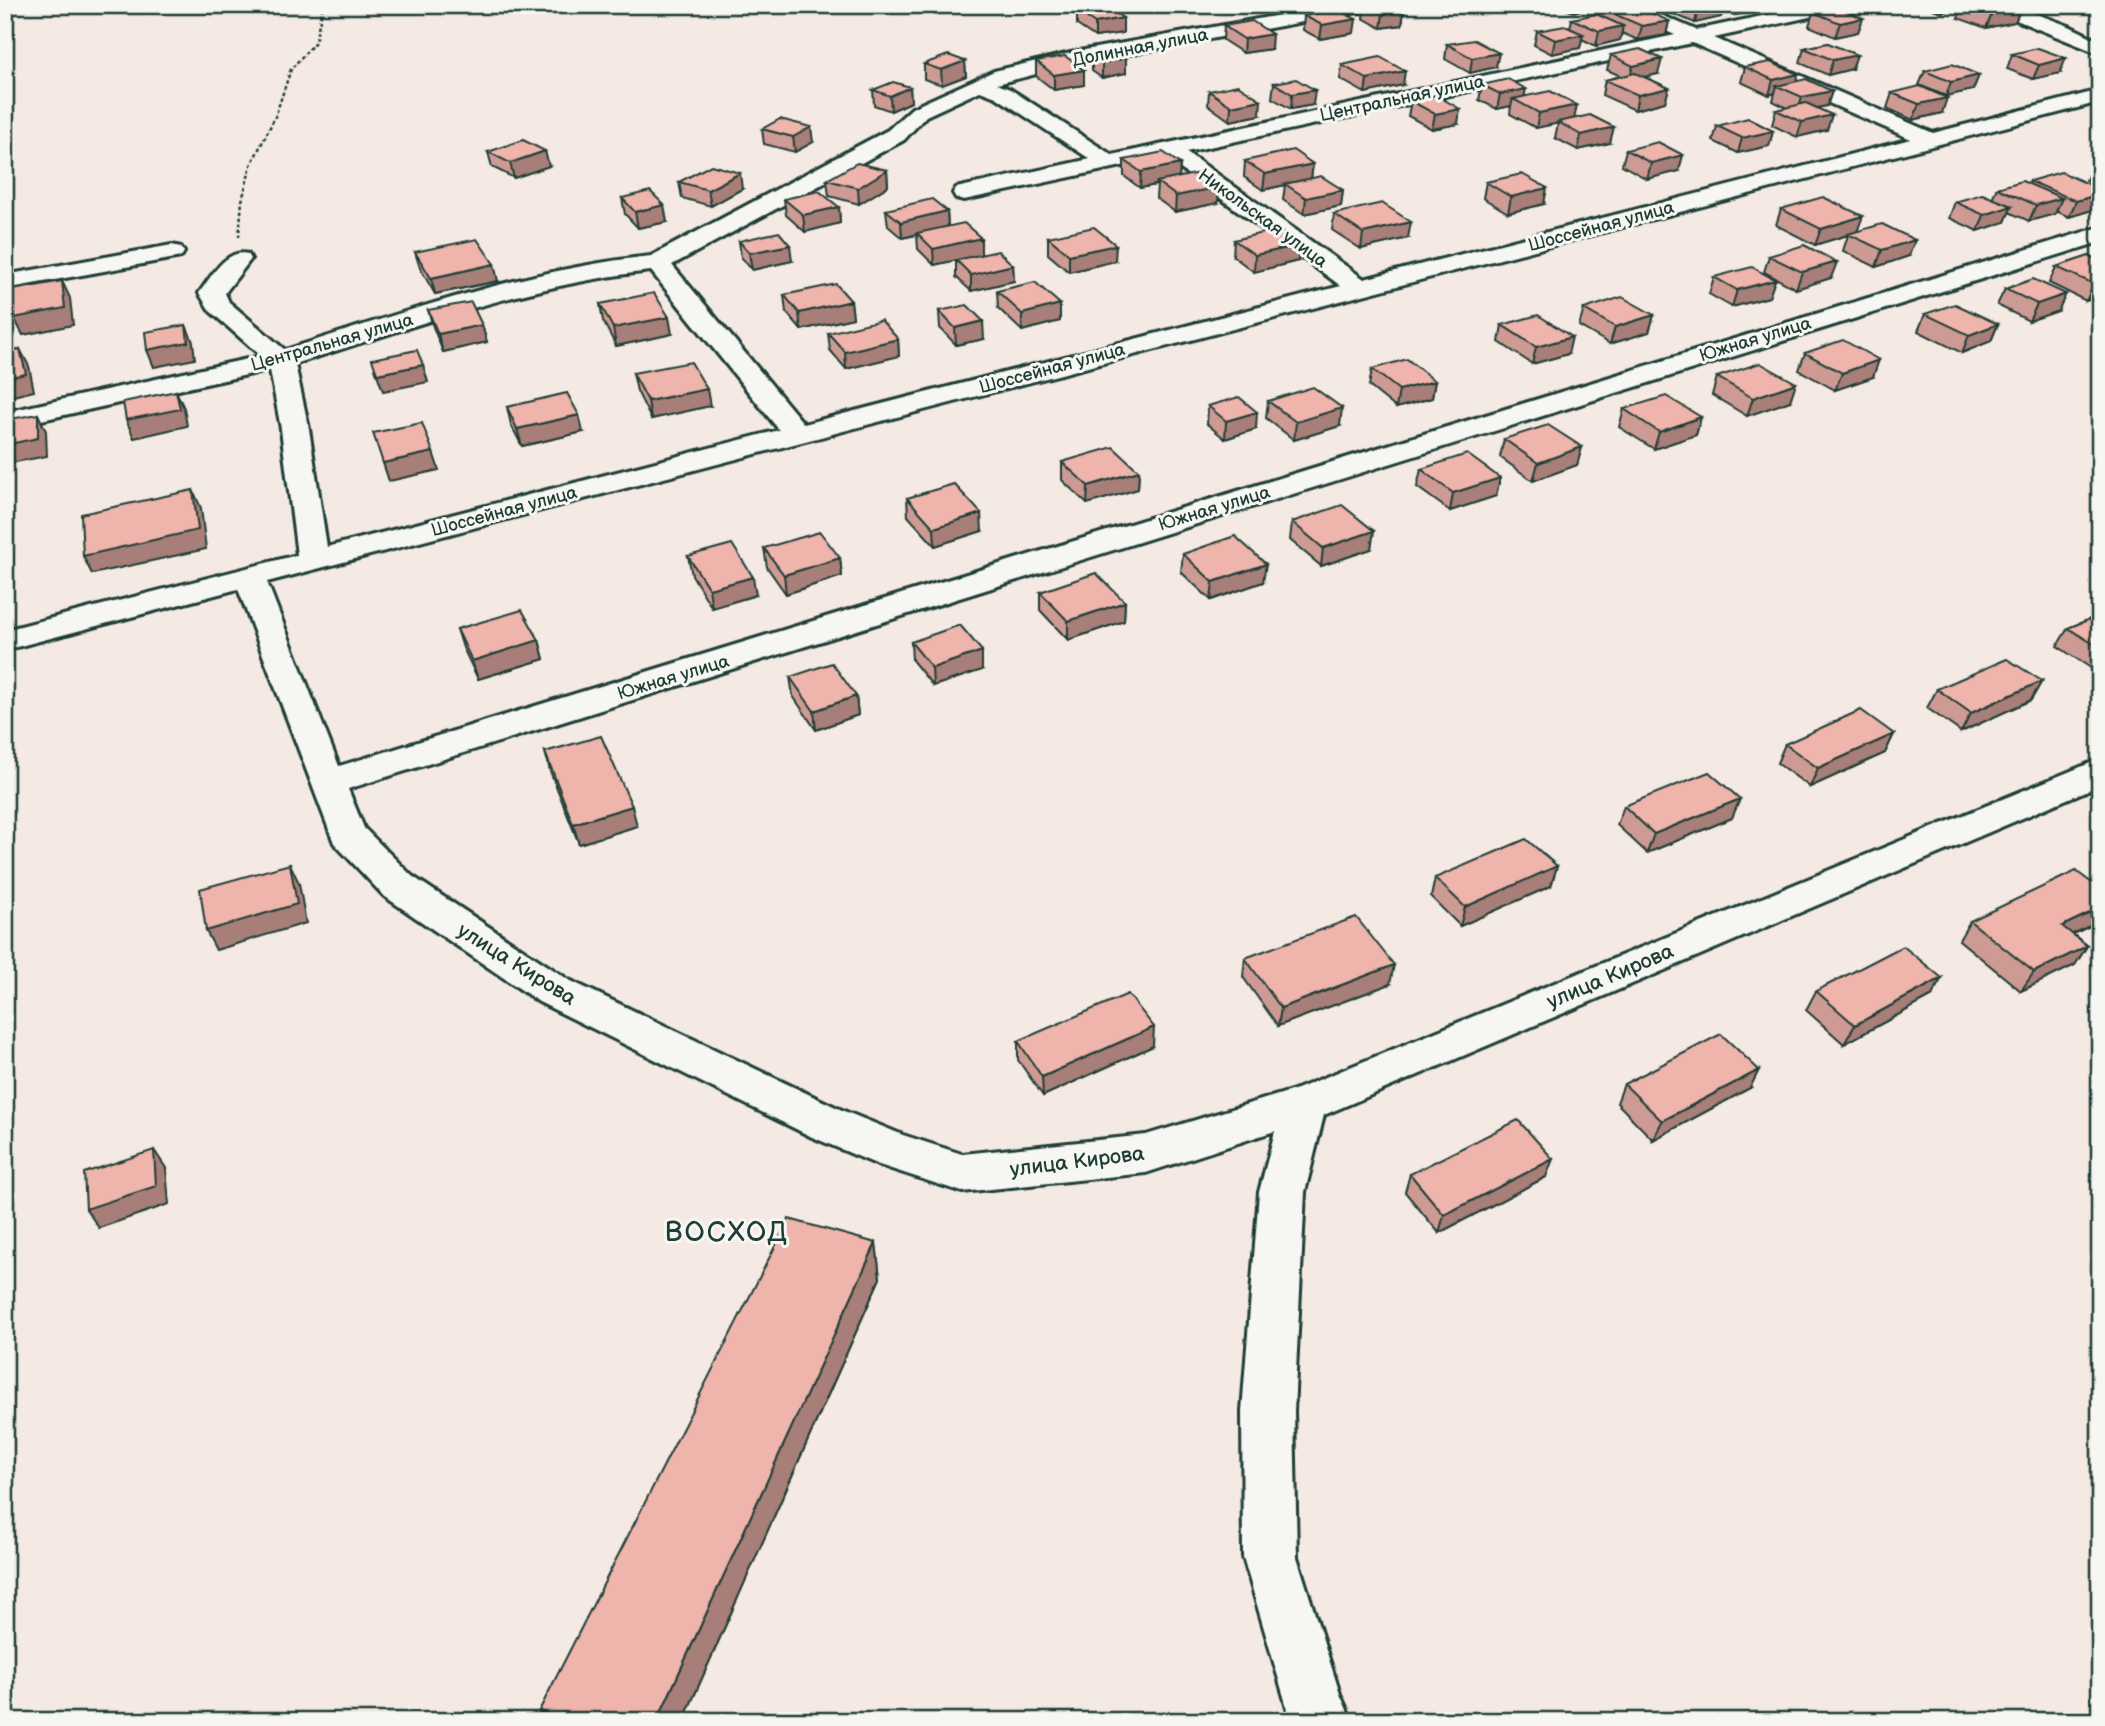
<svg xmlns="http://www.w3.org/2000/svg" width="2105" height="1726" viewBox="0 0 2105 1726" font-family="'Balsamiq Sans',sans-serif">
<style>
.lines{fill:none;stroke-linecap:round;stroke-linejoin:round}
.minor-casing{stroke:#1f3d34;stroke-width:6}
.path{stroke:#1f3d34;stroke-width:2.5;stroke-dasharray:3.5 2.5;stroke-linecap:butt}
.minor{fill:#f6f6f2;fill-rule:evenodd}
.wall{fill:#ce9b94;stroke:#1f3d34;stroke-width:2}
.shaded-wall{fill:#a77e78;stroke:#1f3d34;stroke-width:2}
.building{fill:#efb4ac;stroke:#1f3d34;stroke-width:2}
.labels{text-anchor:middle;stroke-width:6;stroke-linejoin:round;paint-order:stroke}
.far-street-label{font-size:18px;fill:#1f3d34;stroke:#f6f6f2}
.street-label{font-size:21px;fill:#1f3d34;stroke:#f6f6f2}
.near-quarter-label{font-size:28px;letter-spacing:2px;fill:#1f3d34;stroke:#f6f6f2}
</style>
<rect width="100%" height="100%" fill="#f5e9e4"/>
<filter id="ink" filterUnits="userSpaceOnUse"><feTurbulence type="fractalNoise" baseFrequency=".0143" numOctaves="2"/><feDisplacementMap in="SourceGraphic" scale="14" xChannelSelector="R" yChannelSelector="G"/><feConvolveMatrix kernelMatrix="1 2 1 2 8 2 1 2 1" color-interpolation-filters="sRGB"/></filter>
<g filter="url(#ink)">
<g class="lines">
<defs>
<path id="minor" d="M1336,5H1377L1368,10L1079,63L997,84L1010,89L1112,155L1675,35L1616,9L1613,5H1638L1696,30L1814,5H1850L1841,10L1714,38L1933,133L2100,90V102L267,582L339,766L2100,227V242L348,789L364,828L412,876L569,980L844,1111L903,1135L962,1154L1146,1135L1294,1090L2100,759V785L1324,1115L1305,1192L1294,1411L1297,1557L1340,1694L1352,1721H1291L1243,1557L1242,1411L1259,1192L1275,1131L1146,1173L962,1192L876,1164L812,1137L539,1002L384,896L334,843L238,589L5,650V630L297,555L281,429L270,370L5,428V412L261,356L210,311L199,293C211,277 226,248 248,254L251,259L225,293L229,302L285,350C405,312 526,269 651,256L888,130L912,108L994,71L1079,51ZM1692,43L1911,139L1364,279L1186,152ZM980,91L996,97L1090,159L956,188L953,193L956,198L964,200L1164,157L1341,286L804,424L672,265L904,140L926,116ZM651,271L779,430L327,547L309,429L295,364C412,327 529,284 651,271Z
M1986,5H2013L2069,26L2100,41V54L1989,9Z
M172,245L181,247L184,252L181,257L5,289V275Z"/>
</defs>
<use href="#minor" class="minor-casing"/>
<path class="path" d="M239,237L242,201L251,165L275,117L291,69L315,42L323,5"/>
<use href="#minor" class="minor"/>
</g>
<path class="wall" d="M1365,5H1394L1404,11L1402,25L1381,28L1363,18Z
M1556,5H1596V7L1573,12Z
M1675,5H1763L1762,10L1735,15L1723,10L1721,17L1695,23L1673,14Z
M1922,5H2013L2021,8L2015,22L1986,28L1958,18L1962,8L1941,12Z
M1600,8L1669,21L1666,35L1638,40L1622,33L1620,40L1596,46L1582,39L1580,48L1552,54L1534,45L1537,31L1570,28L1572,19L1599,15Z
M1077,11L1123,18V33L1095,37L1077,25Z
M1813,12L1863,18L1858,32L1835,37L1809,26Z
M1304,16L1354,33L1320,39L1303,30Z
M1224,26L1271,49L1243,53L1223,40Z
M1828,43L1852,69L1828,75L1800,63L1804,48Z
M1447,44L1496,67L1470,73L1445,59Z
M2012,54L2060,73L2033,79L2007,69Z
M1611,55L1658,74L1645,77L1669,88L1665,102L1635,110L1602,95L1605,80L1621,76L1607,70Z
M1092,56L1126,58V73L1102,78L1092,71Z
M965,61L966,76L942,85L924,79V64Z
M1036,61L1084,70V85L1054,90L1036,76Z
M1342,65L1403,85L1365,93L1340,79Z
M1745,67L1832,91L1827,106L1817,108L1827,130L1797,137L1772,125L1776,110L1787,108L1773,101L1775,93L1769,95L1741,82Z
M1925,71L1979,75L1973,90L1946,96L1919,85Z
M1274,83L1313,105L1291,109L1272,98Z
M1482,85L1525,96L1574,119L1610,143L1578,150L1555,138L1558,123L1536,128L1510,114L1511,106L1497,109L1479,100Z
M910,87L911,102L891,111L874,105L873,90Z
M1209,91L1260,115L1230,121L1208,105Z
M1892,93L1942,113L1913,120L1887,108Z
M1411,101L1458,124L1432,129L1408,116Z
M1717,126L1773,131L1769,146L1738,153L1713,141Z
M762,129L813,142L795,152L764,144Z
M1626,150L1679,171L1647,179L1622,165Z
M488,152L549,166L514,178L492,167Z
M1124,160L1180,164L1179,177L1218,203L1175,212L1156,198L1157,185L1140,188L1124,176Z
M1245,161L1313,164L1311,178L1343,190L1341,206L1304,214L1283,200L1285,185L1263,190L1244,177Z
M2100,162V186L2086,180L2093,164Z
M887,170L888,186L859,204L829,196L827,180Z
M2030,181L2099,208L2069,217L2056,211L2055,214L2029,221L2009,212L2005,222L1978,231L1949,218L1955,202L1992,198L1997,188L2029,184Z
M679,182L742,189L711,206L682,198Z
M1486,182L1544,204L1508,213L1483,198Z
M622,198L667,222L638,228L625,214Z
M784,199L839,207L840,223L805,232L786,215Z
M1781,209L1858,231L1909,256L1876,267L1843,251L1848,235L1815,245L1776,225Z
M886,210L947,211L948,227L981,238V254L1013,265L1014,281L971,291L956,277V260L934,265L918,249L917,235L902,238L888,226Z
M1334,214L1408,238L1361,249L1332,230Z
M1048,237L1115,261L1069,272L1048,254Z
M1234,240L1298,261L1254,272L1233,256Z
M739,241L792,261L752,270L741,257Z
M415,252L498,281L435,294L420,268Z
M1769,256L1831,278L1796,289L1764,272Z
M2089,256L2100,296L2086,301L2049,283L2056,267Z
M1714,277L1775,280L1769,297L1732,307L1709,294Z
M2005,289L2058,311L2029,321L1997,305Z
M997,291L1060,304V321L1022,331L998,308Z
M784,295L851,301L853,318L801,330L786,312Z
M600,304L672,334L616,346L603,321Z
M1584,309L1654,315L1649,332L1610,344L1579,326Z
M428,310L482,325L487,342L443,352L433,327Z
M939,311L984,339L956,345L940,328Z
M1925,314L1998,324L1991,341L1962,353L1918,331Z
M1502,325L1568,354L1532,364L1499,342Z
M828,333L898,339L899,356L846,369L830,350Z
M1805,353L1873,377L1835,390L1799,370Z
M1372,369L1435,381L1432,398L1396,408L1369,386Z
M633,373L710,406L651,419L637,391Z
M1717,377L1790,401L1747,416L1712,395Z
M1268,401L1340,426L1294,440L1266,418Z
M1208,406L1256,429L1225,439L1207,424Z
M507,407L583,432L522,446L511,425Z
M1624,409L1701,417L1696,435L1654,449L1619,427Z
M1504,439L1582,447L1577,465L1533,481L1500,457Z
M1062,462L1139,471L1138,489L1087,504L1062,480Z
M1421,469L1500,478L1496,496L1450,511L1417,487Z
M907,498L982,531L935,546L908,516Z
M1292,522L1371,549L1321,566L1290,540Z
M764,548L840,558L842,576L786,594L767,567Z
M1183,554L1263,582L1211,600L1181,572Z
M688,556L756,595L712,608L692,575Z
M1040,592L1125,602L1124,621L1068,640L1040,610Z
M2100,615V674L2057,646L2068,628Z
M457,629L539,640L544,659L478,679L463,648Z
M911,642L982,670L933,686L912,660Z
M790,677L856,696L858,715L816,730L793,696Z
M2042,681L2031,700L1961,732L1927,708L1937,689Z
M1894,734L1885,753L1810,787L1777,763L1785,744Z
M545,752L637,826L579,844L550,771Z
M1624,806L1732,818L1647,853L1617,825Z
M1557,866L1551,886L1460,926L1431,897L1435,878Z
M2100,889V921L2073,934L2087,946L2075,965L2021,991L1959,940L1970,921Z
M1245,958L1390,984L1278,1026L1243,977Z
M1816,991L1931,997L1844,1044L1806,1010Z
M1018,1041L1153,1046L1043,1096L1018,1060Z
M1624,1084L1750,1088L1653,1140L1617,1103Z
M1410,1174L1546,1177L1439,1233L1405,1192Z
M876,1243L880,1278L683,1721H546L539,1711Z"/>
<path class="shaded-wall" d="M1574,5H1596V7L1573,12Z
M1717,5H1725L1721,17L1695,23L1698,9Z
M1738,5H1763L1762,10L1735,15Z
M1943,5H1963L1962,8L1941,12Z
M2021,8L2015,22L1986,28L1992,14Z
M1404,11L1402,25L1381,28L1383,14Z
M1123,18V33L1095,37V23Z
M1863,18L1858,32L1835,37L1840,23Z
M1356,19L1354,33L1320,39L1322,25Z
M1669,21L1666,35L1638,40L1642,26Z
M1623,26L1620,40L1596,46L1599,31Z
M1272,34L1271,49L1243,53L1244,39Z
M1583,34L1580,48L1552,54L1555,40Z
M1499,53L1496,67L1470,73L1472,58Z
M1857,55L1852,69L1828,75L1833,60Z
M1126,58V73L1102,78V63Z
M2066,58L2060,73L2033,79L2039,65Z
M1662,59L1658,74L1629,80L1633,66Z
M965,61L966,76L942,85L941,70Z
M1084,70V85L1054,90V75Z
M1405,71L1403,85L1365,93L1367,79Z
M1798,74L1794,89L1777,86L1775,93L1769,95L1773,80Z
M1979,75L1973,90L1946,96L1951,82Z
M910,87L911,102L891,111L890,96Z
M1669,88L1665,102L1635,110L1638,95Z
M1526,89L1523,103L1513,99L1511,106L1497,109L1500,94Z
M1315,90L1313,105L1291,109L1292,94Z
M1832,91L1827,106L1798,112L1802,97Z
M1947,98L1942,113L1913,120L1919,104Z
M1261,100L1260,115L1230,121L1231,106Z
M1577,105L1574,120L1536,128L1539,113Z
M1460,109L1458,124L1432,129L1435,114Z
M1832,115L1827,130L1797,137L1802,122Z
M811,127L813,142L795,152L793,137Z
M1614,127L1610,143L1578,150L1581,135Z
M1773,131L1769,146L1738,153L1742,138Z
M545,151L549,166L514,178L510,163Z
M1683,155L1679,171L1647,179L1651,163Z
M1180,164L1179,180L1157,182L1156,185L1140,188L1141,172Z
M1313,164L1311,179L1263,190L1265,174Z
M887,170L888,186L859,204L858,188Z
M740,173L742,189L711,206L708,190Z
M1219,187L1218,203L1175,212L1176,196Z
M1547,188L1544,204L1508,213L1511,197Z
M1343,190L1341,206L1304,214L1306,198Z
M2100,194L2099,208L2069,217L2076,201Z
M2062,198L2055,214L2029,221L2036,205Z
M664,205L667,222L638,228L635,212Z
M2012,206L2005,222L1978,231L1984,215Z
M839,207L840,223L805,232L803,215Z
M947,211L948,227L902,238L901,222Z
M1863,216L1857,232L1815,245L1821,229Z
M1411,222L1408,238L1361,249L1363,233Z
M981,238V255L934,265L933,249Z
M1915,240L1909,256L1876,267L1882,250Z
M790,245L792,261L752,270L749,253Z
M1116,245L1115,261L1069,272V255Z
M1300,245L1298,261L1254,272L1255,255Z
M1837,262L1831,278L1796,289L1802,272Z
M494,264L498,281L435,294L431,278Z
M1013,265L1014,281L971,291V275Z
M1775,280L1769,297L1732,307L1737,290Z
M62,281L70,298L73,325L23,335L14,318Z
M2100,282V296L2086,301L2094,284Z
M2066,294L2058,311L2029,321L2037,304Z
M851,301L853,318L801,330L799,313Z
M1060,304V321L1022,331V314Z
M1654,315L1649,332L1610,344L1615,327Z
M669,317L672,334L616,346L613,328Z
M983,321L984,339L956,345L955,328Z
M1998,324L1991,341L1962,353L1969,335Z
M186,325L193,342L195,359L154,367L147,350Z
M482,325L487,342L443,352L438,334Z
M1572,337L1568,354L1532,364L1536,347Z
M898,339L899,356L846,369L845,352Z
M20,349L29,366L34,391L5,398V378Z
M1879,360L1873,377L1835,390L1842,373Z
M423,365L428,382L383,391L377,374Z
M1435,381L1432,398L1396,408L1399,390Z
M1796,383L1790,401L1747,416L1753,398Z
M707,389L710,406L651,419L648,401Z
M176,391L184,408L187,426L134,438L126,420Z
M1342,408L1340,426L1294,440L1296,422Z
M1257,412L1256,429L1225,439L1226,421Z
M38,414L46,431L47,456L5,464V445Z
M579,415L583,432L522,446L517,429Z
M1701,417L1696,435L1654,449L1659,432Z
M1582,447L1577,465L1533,481L1538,463Z
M433,452L439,470L389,481L383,463Z
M1139,471L1138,489L1087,504L1088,486Z
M1500,478L1496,496L1450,511L1453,493Z
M193,490L201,508L206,549L92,574L83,556Z
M981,513L982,531L935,546L934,528Z
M1374,531L1371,549L1321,566L1323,548Z
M5,537L13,551L12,587L5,588Z
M840,558L842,576L786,594L784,575Z
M1266,564L1263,582L1211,600L1213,582Z
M753,577L756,595L712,608L709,589Z
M1125,602L1124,621L1068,640V621Z
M539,640L544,659L478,679L472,661Z
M982,651V670L933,686L932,668Z
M2042,681L2031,700L1961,732L1971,713Z
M856,696L858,715L816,730L814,711Z
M1894,734L1885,753L1810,787L1818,768Z
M1740,799L1732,818L1647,853L1654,834Z
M632,806L637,826L579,844L573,824Z
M290,864L299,883L306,923L216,950L206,931Z
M1557,866L1551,886L1460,926L1465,907Z
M2100,908V921L2050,945L2062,926Z
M2087,946L2075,965L2021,991L2034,972Z
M1394,965L1390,984L1278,1026L1281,1008Z
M1942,978L1931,997L1844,1044L1855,1025Z
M1154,1027L1153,1046L1043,1096L1042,1077Z
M1759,1070L1750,1088L1653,1140L1662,1121Z
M154,1150L166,1168L169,1204L99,1228L86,1209Z
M1553,1159L1546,1177L1439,1233L1444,1215Z
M876,1243L880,1278L683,1721H657Z"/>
<path class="building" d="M1367,5H1394L1404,11L1383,14Z
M1612,5H1634L1669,21L1642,26L1600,8Z
M1690,5H1717L1698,9Z
M1967,5H2013L2021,8L1992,14Z
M1105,6L1123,18L1095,23L1077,11Z
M1836,7L1863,18L1840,23L1813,12Z
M1338,10L1356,19L1322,25L1304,16Z
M1596,14L1623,26L1599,31L1572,19Z
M1252,21L1272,34L1244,39L1224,26Z
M1565,26L1583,34L1555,40L1537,31Z
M1474,40L1499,53L1472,58L1447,44Z
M1828,43L1857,55L1833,60L1804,48Z
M2038,48L2066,58L2039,65L2012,54Z
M1640,49L1662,59L1633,66L1611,55Z
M1116,52L1126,58L1102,63L1092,56Z
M948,55L965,61L941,70L924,64Z
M1065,56L1084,70L1054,75L1036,61Z
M1380,57L1405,71L1367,79L1342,65Z
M1770,62L1798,74L1773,80L1745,67Z
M1952,64L1979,75L1951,82L1925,71Z
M1635,73L1669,88L1638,95L1605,80Z
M1296,79L1315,90L1292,94L1274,83Z
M1508,79L1526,89L1500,94L1482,85Z
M1806,79L1832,91L1802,97L1777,86Z
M893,82L910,87L890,96L873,90Z
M1238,85L1261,100L1231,106L1209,91Z
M1920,86L1947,98L1919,104L1892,93Z
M1550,91L1577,105L1539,113L1513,99Z
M1436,95L1460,109L1435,114L1411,101Z
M1806,103L1832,115L1802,122L1776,110Z
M1590,115L1614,127L1581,135L1558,122Z
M1748,118L1773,131L1742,138L1717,126Z
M780,119L811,127L793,137L762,129Z
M523,140L545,151L510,163L488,152Z
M1658,142L1683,155L1651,163L1626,150Z
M1293,150L1313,164L1265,174L1245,161Z
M1163,152L1180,164L1141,172L1124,160Z
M2100,162V167L2093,164Z
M857,163L887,170L858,188L827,180Z
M711,165L740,173L708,190L679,182Z
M2061,172L2100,189V194L2076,201L2030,181Z
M1199,173L1219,187L1176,196L1157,182Z
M1522,174L1547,188L1511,197L1486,182Z
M1321,176L1343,190L1306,198L1285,184Z
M2022,181L2062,198L2036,205L1997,188Z
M650,191L664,205L635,212L622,198Z
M819,191L839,207L803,215L784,199Z
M1982,194L2012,206L1984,215L1955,202Z
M1823,197L1863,216L1821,229L1781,209Z
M932,199L947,211L901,222L886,210Z
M1382,203L1411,222L1363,233L1334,214Z
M964,223L981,238L933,249L917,233Z
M1882,224L1915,240L1882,250L1848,234Z
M1094,227L1116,245L1069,255L1048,237Z
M1278,229L1300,245L1255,255L1234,240Z
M779,232L790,245L749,253L739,241Z
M477,239L494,264L431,278L415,252Z
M1804,245L1837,262L1802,272L1769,256Z
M998,251L1013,265L971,275L956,260Z
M2089,256L2100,261V282L2094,284L2056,267Z
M1752,267L1775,280L1737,290L1714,277Z
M2033,279L2066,294L2037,304L2005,289Z
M62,281L65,308L14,318L13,290Z
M1035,282L1060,304L1022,314L997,291Z
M836,284L851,301L799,313L784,295Z
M654,293L669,317L613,328L600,304Z
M1622,297L1654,315L1615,327L1584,309Z
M471,302L482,325L438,334L428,310Z
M1955,304L1998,324L1969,335L1925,314Z
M967,305L983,321L955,328L939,311Z
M1538,315L1572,337L1536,347L1502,325Z
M881,320L898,339L845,352L828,333Z
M186,325L188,342L147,350L145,332Z
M1843,340L1879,360L1842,373L1805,353Z
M20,349L26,374L5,378V352Z
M417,350L423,365L377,374L372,359Z
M1407,359L1435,381L1399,390L1372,369Z
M691,362L707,389L648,401L633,373Z
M1760,363L1796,383L1753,398L1717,377Z
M1313,387L1342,408L1296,422L1268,401Z
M176,391L180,409L126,420L123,402Z
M567,393L579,415L517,429L507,407Z
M1666,396L1701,417L1659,432L1624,409Z
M1239,397L1257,412L1226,421L1208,406Z
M38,414V438L5,445V420Z
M422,423L433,452L383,463L373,433Z
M1548,425L1582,447L1538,463L1504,439Z
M1113,447L1139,471L1088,486L1062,462Z
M1467,454L1500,478L1453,493L1421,469Z
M954,484L981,513L934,528L907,498Z
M193,490L198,530L83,556L81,514Z
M1342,505L1374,531L1323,548L1292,522Z
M820,532L840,558L784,575L764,548Z
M1235,536L1266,564L1213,582L1183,554Z
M732,544L753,577L709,589L688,556Z
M1096,573L1125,602L1068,621L1040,592Z
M522,610L539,640L472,661L457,629Z
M2100,615V648L2068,628Z
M960,625L982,651L932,668L911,642Z
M2007,659L2042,681L1971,713L1937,689Z
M832,663L856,696L814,711L790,677Z
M1861,710L1894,734L1818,768L1785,744Z
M601,736L632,806L573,824L545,752Z
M1709,772L1740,799L1654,834L1624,806Z
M1526,839L1557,866L1465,907L1435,878Z
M290,864L297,904L206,931L200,889Z
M2076,871L2100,889V908L2062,926L2087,946L2034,972L1970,921Z
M1356,917L1394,965L1281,1008L1245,958Z
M1903,946L1942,978L1855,1025L1816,991Z
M1128,994L1154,1027L1042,1077L1018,1041Z
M1721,1034L1759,1070L1662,1121L1624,1084Z
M1518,1120L1553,1159L1444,1215L1410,1174Z
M154,1150L156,1186L86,1209L84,1173Z
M789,1219L876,1243L657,1721H566L539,1711Z"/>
</g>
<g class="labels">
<g class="far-street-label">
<text transform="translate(1140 47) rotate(-11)" y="6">Долинная улица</text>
<text transform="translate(1402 98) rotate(-12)" y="6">Центральная улица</text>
<text transform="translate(1263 218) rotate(36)" y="6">Никольская улица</text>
<text transform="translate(1601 226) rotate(-15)" y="6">Шоссейная улица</text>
<text transform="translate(1755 339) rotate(-17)" y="6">Южная улица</text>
<text transform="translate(332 342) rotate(-16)" y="6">Центральная улица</text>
<text transform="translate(1052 368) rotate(-15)" y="6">Шоссейная улица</text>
<text transform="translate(1214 508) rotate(-17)" y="6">Южная улица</text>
<text transform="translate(504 511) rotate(-15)" y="6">Шоссейная улица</text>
<text transform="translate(673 677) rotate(-17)" y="6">Южная улица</text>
</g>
<g class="street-label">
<text transform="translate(517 964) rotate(32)" y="7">улица Кирова</text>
<text transform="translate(1610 976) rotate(-23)" y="7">улица Кирова</text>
<text transform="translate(1077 1161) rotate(-7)" y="7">улица Кирова</text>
</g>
<g class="near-quarter-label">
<text x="727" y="1241">ВОСХОД</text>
</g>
</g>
<rect width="2105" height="1726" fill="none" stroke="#f6f6f2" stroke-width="28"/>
<rect x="14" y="14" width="2077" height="1698" fill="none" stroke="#1f3d34" stroke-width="2.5" filter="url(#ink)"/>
</svg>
